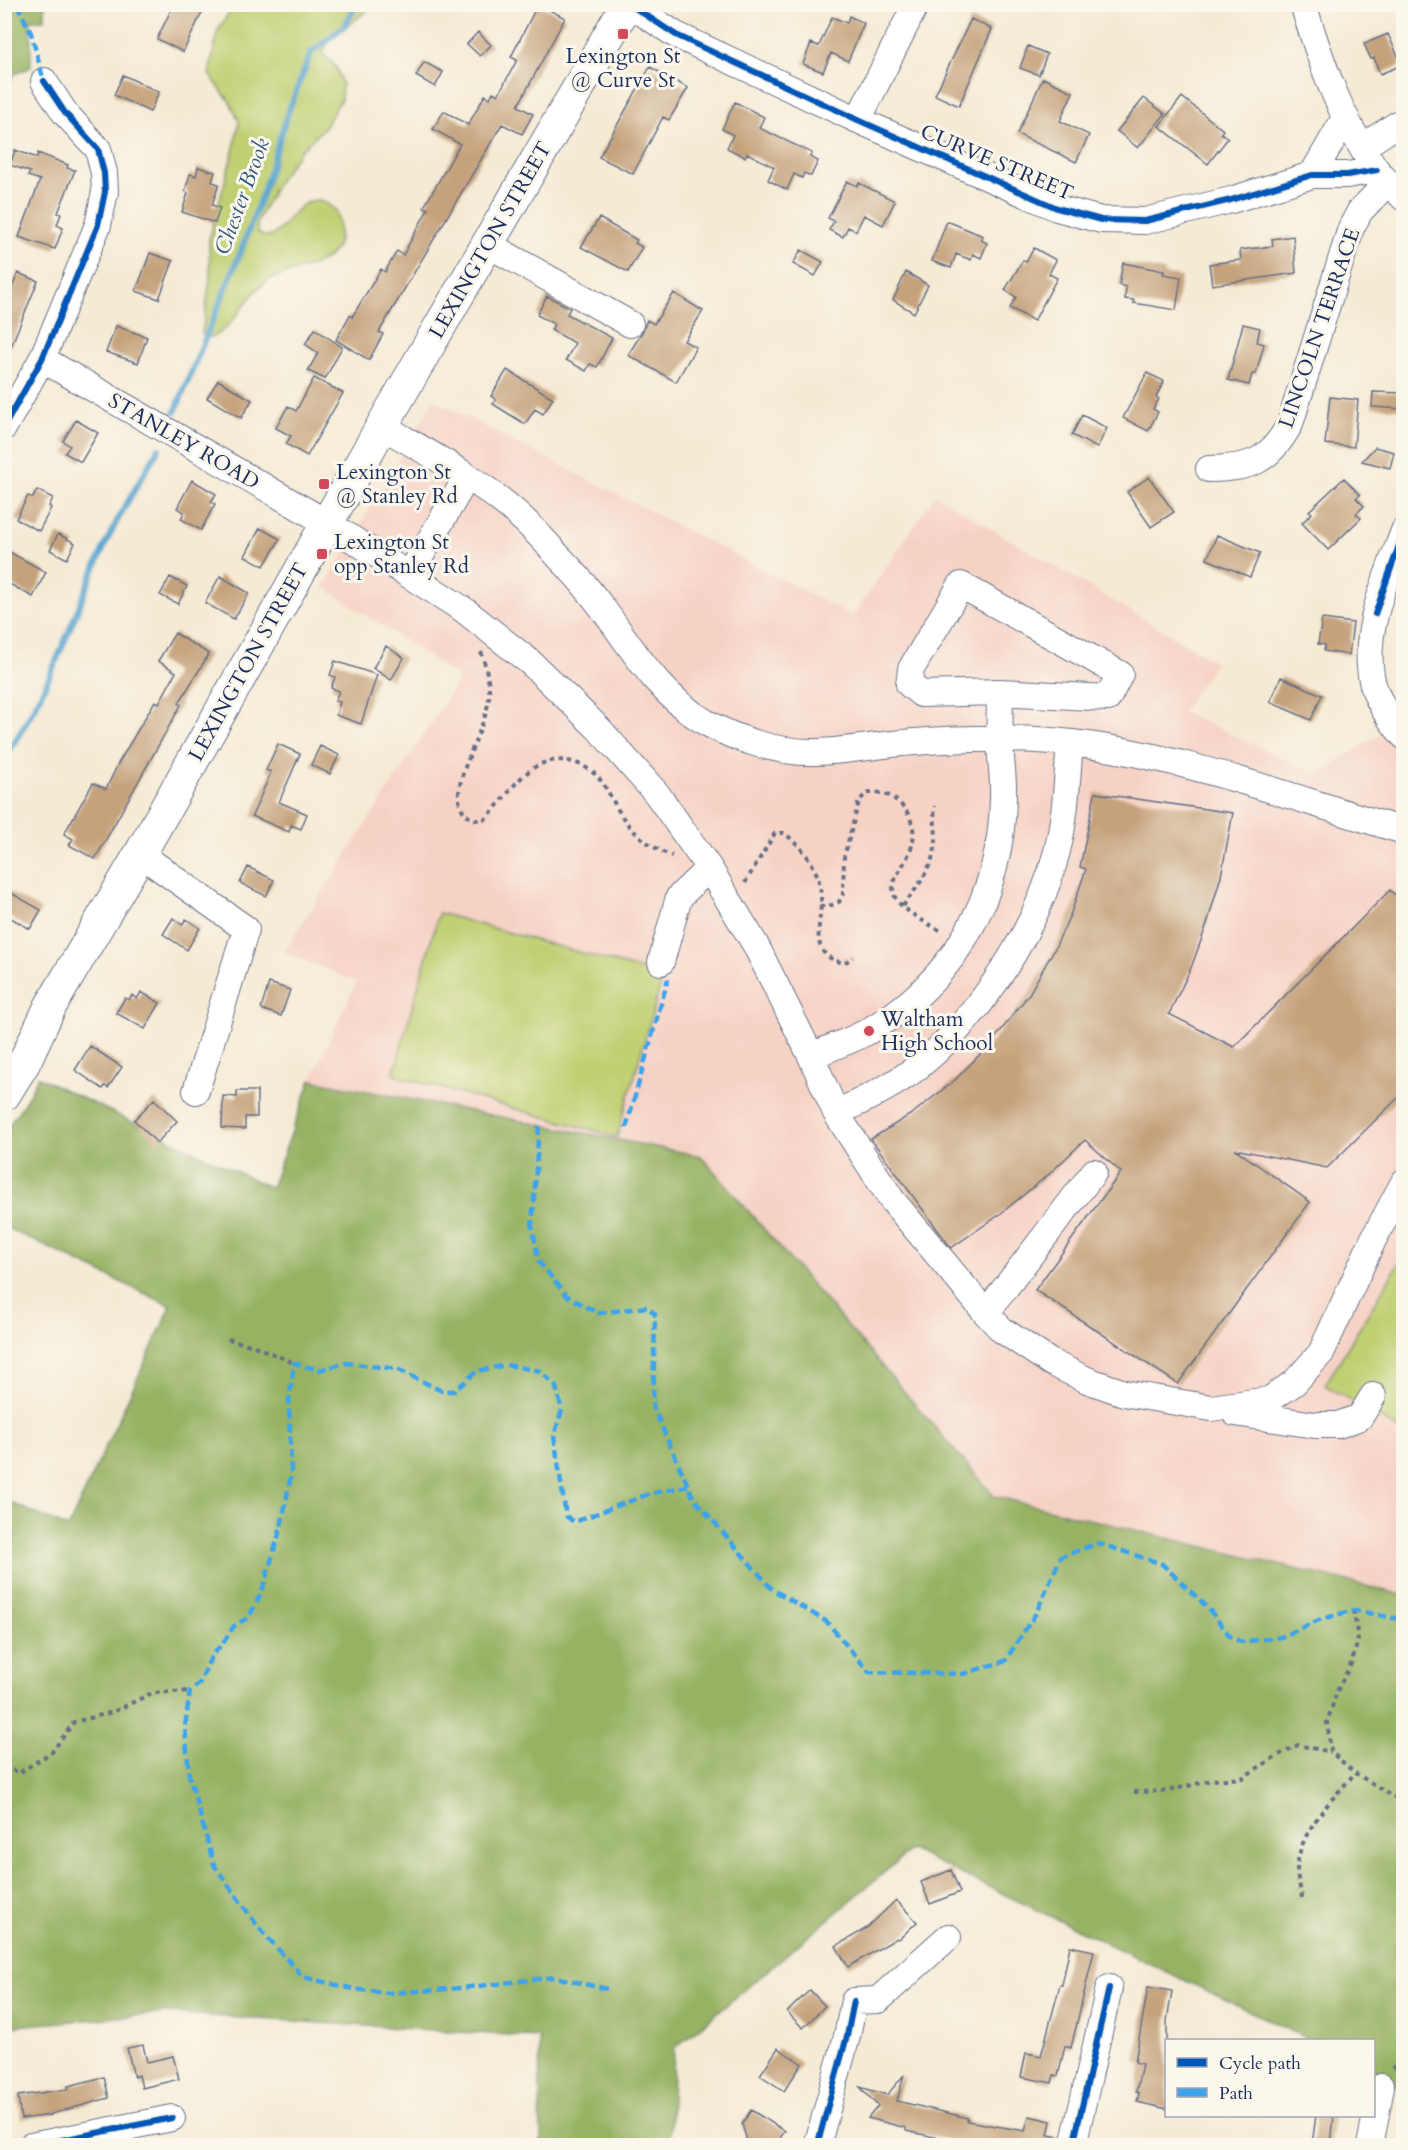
<svg xmlns="http://www.w3.org/2000/svg" width="1408" height="2150" viewBox="0 0 1408 2150" font-family="Cardo,serif">
<style>
.built{fill:#f6d2c5}
.green{fill:#bfcf71;stroke:#6d7f68;stroke-width:1.5}
.forest{fill:#97b263;stroke:#597060;stroke-width:1.5}
.lines{fill:none;stroke-linecap:round;stroke-linejoin:round}
.stream{stroke:#54a3ce;stroke-width:6}
.building{fill:#c5a27b}
.minor-casing{stroke:#677087;stroke-width:28}
.major-casing{stroke:#677087;stroke-width:34}
.path{stroke:#677087;stroke-width:4;stroke-dasharray:4.5 4.5;stroke-linecap:butt}
.minor{stroke:#fff;stroke-width:26}
.major{stroke:#fff;stroke-width:32}
.quiet{stroke:#3da3ed;stroke-width:4.5;stroke-dasharray:9 4.5;stroke-linecap:butt}
.cycleway-casing{stroke:#fbf7ec;stroke-width:10}
.cycleway{stroke:#0057b8;stroke-width:6}
.poi-dot{fill:#d1495b;stroke:#fbf7ec;stroke-width:2}
.labels{text-anchor:middle;stroke-width:6;stroke-linejoin:round;paint-order:stroke}
.poi-label{font-size:21px;fill:#1b2f5e;stroke:#fbf7ec;text-anchor:start}
.street-label{font-size:21px;fill:#1b2f5e;stroke:#fbf7ec}
.water-label{font-size:22px;font-style:italic;fill:#2f5885;stroke:#fbf7ec}
</style>
<rect width="100%" height="100%" fill="#fbf7ec"/>
<filter id="ink" filterUnits="userSpaceOnUse"><feTurbulence type="fractalNoise" baseFrequency=".0167" numOctaves="2"/><feDisplacementMap in="SourceGraphic" scale="12" xChannelSelector="R" yChannelSelector="G"/><feConvolveMatrix kernelMatrix="1 2 1 2 8 2 1 2 1" color-interpolation-filters="sRGB"/></filter>
<filter id="wash" filterUnits="userSpaceOnUse"><feTurbulence type="fractalNoise" baseFrequency=".008" numOctaves="4" result="noise"/><feDisplacementMap in="SourceGraphic" scale="24" xChannelSelector="R" yChannelSelector="G"/><feGaussianBlur stdDeviation="1.35" result="paint"/><feColorMatrix in="noise" values="0 0 0 0 0 0 0 0 0 0 0 0 0 0 0 0 0 1.4 0 .05"/><feComposite in="paint" operator="in"/></filter>
<g filter="url(#wash)">
<rect width="100%" height="100%" fill="#f5ead4"/>
<path class="built" d="M434,400L853,616L935,495L1216,662L1182,712L1317,774L1403,720V1595L994,1496L701,1156L311,1080L357,982L284,952L460,678L324,587Z"/>
<path class="green" d="M234,5H374L329,41L322,53L336,67L342,84L341,99L325,127L300,151L278,182L261,214L257,224L258,233C282,250 291,195 320,201C325,202 332,206 335,210C339,215 339,222 339,228C339,235 340,244 335,250C321,268 292,270 273,278C267,280 260,287 255,292C243,305 225,338 206,338L202,334L210,279L209,239L234,148L239,121L230,102L209,74L218,30Z
M439,913L663,976L617,1137L393,1075Z
M1403,1256V1432L1325,1385Z"/>
<path class="forest" d="M5,4L45,5V20H31V67L13,75L5,100Z
M38,1077L271,1188L311,1080L701,1156L994,1496L1403,1595V2081L1399,2086L1374,2074V2040H1310L911,1850L674,2049L670,2145H541L539,2037L165,2013L5,2027V1500L68,1528L171,1306L5,1227V1131L25,1102Z"/>
<g class="lines">
<path class="stream" d="M175,412L241,251L265,186L287,115L311,53L345,25L357,4
M4,758C48,695 71,621 102,552C117,516 140,482 159,448"/>
</g>
<g id="blocks">
<path class="building" d="M174,4H206L183,52L157,39Z
M538,4L565,18L518,106L533,114L522,134L502,124L379,332L383,334L369,360L336,340L350,315L352,317L381,269L385,272L397,251L403,255L428,209L424,207L460,144L433,129L444,111L468,125L485,95L490,98L493,92L498,95L517,60L511,57Z
M849,16L864,23L848,61L831,53L823,72L803,64L811,43L819,46L832,17L847,23Z
M971,19L992,29L959,106L935,95Z
M478,32L491,45L480,56L467,44Z
M1388,34L1402,65L1380,74L1374,58L1371,59L1364,44Z
M1028,46L1047,54L1039,75L1020,68Z
M424,62L443,72L435,87L416,76Z
M650,67L688,88L669,120L663,117L633,174L599,157Z
M123,75L159,92L150,112L114,95Z
M1043,78L1073,92L1060,121L1089,135L1076,162L1017,134Z
M1182,97L1223,130L1221,133L1228,138L1208,164L1159,126Z
M1144,98L1165,114L1138,148L1117,131Z
M735,102L764,117L759,128L812,153L810,157L818,161L811,176L804,173L802,178L794,174L787,190L768,180L774,167L747,153L745,157L727,148L733,135L722,129Z
M15,150L37,158L38,153L68,165L67,168L75,170L58,213L61,214L57,225L63,228L55,249L19,237L40,180L28,176L30,172L10,165Z
M198,167L215,172L212,182L219,184L212,205L220,208L215,223L182,212L188,193L185,191L190,174L196,176Z
M847,181L857,186L859,183L895,201L883,225L864,215L856,231L848,227L843,237L829,230L834,221L828,218Z
M599,218L637,240L635,243L642,247L628,272L581,247Z
M947,221L983,236L981,240L987,243L981,258L973,254L971,260L956,254L951,268L932,261Z
M1293,236L1296,273L1212,285L1209,264L1241,260L1240,250L1273,246L1272,239Z
M1034,248L1056,260L1049,274L1057,278L1034,321L1010,308L1016,297L1005,290L1023,260L1026,262Z
M801,250L823,262L815,276L793,264Z
M150,253L173,261L159,299L136,291Z
M1123,263L1164,271L1163,274L1181,277L1176,310L1133,303L1134,300L1125,299L1126,287L1119,285Z
M906,272L928,285L914,313L893,300Z
M18,273L38,281L5,361L4,306Z
M674,293L703,311L684,341L696,347L676,382L628,355L643,331L647,320L654,324Z
M547,296L570,308L567,314L612,338L597,367L590,364L586,371L566,360L575,343L551,330L554,324L537,315Z
M1243,324L1260,328L1257,342L1264,344L1256,374H1252L1249,385L1228,380Z
M116,326L147,337L138,363L106,352Z
M315,329L342,347L325,379L308,371L318,353L305,344Z
M507,370L553,398L543,414L535,409L525,424L493,404L496,400L491,396Z
M1147,373L1164,381L1156,397L1159,399L1153,409L1158,412L1148,431L1123,418Z
M314,378L343,393L307,456L286,444L291,436L276,428L288,406L296,411Z
M218,380L252,400L241,418L207,398Z
M1373,392L1404,393V409L1372,407Z
M1330,397L1358,400L1354,447L1325,444Z
M1082,415L1107,428L1097,448L1072,435Z
M76,420L98,433L81,462L65,453L70,446L63,441Z
M1375,447L1394,452L1390,468L1362,461Z
M1149,477L1174,512L1151,527L1127,492Z
M1344,478L1360,495L1356,498L1364,506L1356,514L1361,518L1328,550L1302,523L1312,513L1309,511Z
M192,480L216,494L211,502L215,504L201,530L181,519L184,512L177,508Z
M37,490L53,498L49,506L51,508L39,531L16,519L28,496L33,498Z
M260,528L280,539L264,566L245,556Z
M58,534L75,543L67,559L50,550Z
M1217,535L1260,553L1250,577L1207,559Z
M4,549L46,572L33,597L4,581Z
M220,576L249,593L234,619L205,603Z
M170,577L187,586L178,604L160,595Z
M1322,619L1353,623L1349,655L1324,651L1325,645L1318,644Z
M175,633L209,654L179,703L181,705L95,859L69,845L73,839L64,834L93,783L106,789L119,762L155,701L159,703L176,672L158,661Z
M386,646L404,658L391,680L373,668Z
M335,661L377,675L361,724L336,715L340,702L335,701L339,691L331,688L335,677L330,675Z
M1281,677L1322,695L1311,720L1270,702Z
M278,744L300,754L279,802L307,814L301,829L291,825L289,832L252,816L271,772L266,770Z
M320,746L339,755L330,774L311,765Z
M1095,793L1233,813L1221,876L1207,924L1191,968L1169,1014L1234,1047L1390,890L1404,903V1092L1327,1168L1235,1149L1310,1202L1178,1384L1035,1290L1121,1172L1085,1140L1048,1175L999,1215L951,1248L871,1139L913,1113L955,1080L993,1041L1029,994L1055,948L1071,913L1086,869L1080,867Z
M248,867L274,880L266,896L240,883Z
M4,889L41,910L30,929L4,914Z
M173,918L182,925L186,919L200,928L187,950L163,934Z
M269,983L290,990L281,1016L261,1009Z
M141,992L160,1003L145,1029L116,1013L125,998L129,1000L132,995L137,999Z
M90,1046L122,1067L108,1088L105,1086L103,1089L75,1070Z
M237,1091H257V1117H245V1129L222,1128L223,1096L237,1097Z
M154,1099L177,1121L157,1143L134,1120Z
M951,1870L960,1892L930,1904L921,1882Z
M896,1900L917,1922L899,1939L897,1938L848,1967L836,1946L867,1928Z
M1070,1946L1094,1951L1071,2048L1065,2046L1058,2076L1054,2075L1052,2083L1021,2077L1026,2053L1041,2056L1060,1985H1062Z
M1148,1987L1172,1991L1167,2021V2109L1137,2102L1139,2093L1136,2092L1142,2064L1135,2062Z
M810,1990L825,2006L803,2028L787,2012Z
M143,2045L147,2062L173,2056L179,2079L142,2088L139,2075L134,2077L127,2048Z
M778,2048L802,2064L784,2091L760,2075Z
M904,2075L897,2101L968,2118L967,2121L1025,2131L1029,2116L1051,2121L1048,2135L1059,2137L1058,2145H972L906,2131V2128L868,2118L878,2106L860,2087L887,2095Z
M104,2077L109,2098L51,2114V2115L21,2119L18,2096L69,2089L68,2086Z
M751,2110L785,2131L775,2145H753L747,2141L742,2124Z
M1316,2115H1334L1331,2145H1312Z"/>
</g>
</g>
<g filter="url(#ink)">
<use href="#blocks" fill-opacity="0" stroke="#677087" stroke-width="1.5"/>
<g class="lines">
<defs>
<path id="minor" d="M629,4L676,35L858,120L1057,208L1101,220L1145,221L1231,200L1312,175H1347L1377,170
M1303,4C1321,62 1340,118 1375,168C1383,179 1394,188 1404,198
M858,120L916,4
M1362,147L1404,120
M1312,175L1345,118
M487,244L630,324
M42,359L327,523L464,610L531,663L598,728L657,794L709,868L755,944L811,1056L836,1113L892,1200L986,1313L1002,1330L1050,1362L1087,1380L1124,1393L1211,1408L1269,1400L1294,1383L1321,1353L1373,1240L1404,1182
M382,426C426,452 475,477 514,511C530,525 545,541 559,557C574,572 588,589 601,606C632,648 658,694 705,722C737,740 779,753 816,752C849,751 882,744 915,742C967,738 1020,737 1072,743C1185,756 1294,799 1404,831
M4,427L42,359L98,225L105,192L104,173L98,149L65,113L44,81
M1209,469C1251,468 1269,462 1290,424L1351,228L1360,211L1388,182
M1404,531C1388,574 1363,628 1371,675C1374,697 1389,719 1404,736
M410,574L467,477
M140,854L246,929L196,1091
M661,962L679,897L709,868
M811,1056C829,1048 848,1042 865,1033C953,984 1002,897 1003,797C1004,777 1000,758 1000,738C999,723 1000,708 1000,692L1108,698L1120,674L961,585L911,669L909,684L921,694L1000,692
M836,1113C865,1100 895,1085 919,1066C981,1016 1038,928 1057,851C1066,816 1067,778 1070,743
M986,1313L1094,1172
M1235,1413L1315,1425H1338L1360,1417L1373,1396
M31,2146L172,2118
M817,2146L847,2036L854,2001L878,2000L948,1937
M1073,2146L1109,1988
M1370,2146L1381,2087"/>
<path id="major" d="M4,1095L24,1063L50,1007L140,854L382,426L627,4"/>
</defs>
<use href="#minor" class="minor-casing"/>
<use href="#major" class="major-casing"/>
<path class="path" d="M481,652C486,666 490,683 489,698C485,729 462,762 459,792C457,808 468,824 485,819C501,804 514,781 532,769C556,752 589,761 604,785C613,799 619,815 631,828C642,840 657,850 672,856
M745,883L775,833H784C804,848 819,868 821,894C823,923 805,955 844,963L853,957
M820,906L832,905L839,902L843,894L844,857L859,801C865,794 871,791 880,793C890,795 897,800 903,807C909,813 911,820 913,828C918,859 885,876 895,897C901,910 930,925 943,932
M903,906C918,886 935,865 936,839C936,827 933,818 935,806
M228,1339L257,1347L294,1363
M1354,1610L1358,1641L1351,1664L1338,1689L1327,1722L1331,1752L1355,1773L1404,1803
M4,1766L19,1773L52,1752L74,1722L113,1712L152,1693L190,1691
M1134,1792L1167,1791L1212,1780L1242,1778L1275,1757L1298,1745L1331,1752
M1302,1898C1301,1889 1297,1879 1297,1870C1298,1832 1332,1800 1355,1773
M1392,2069L1404,2054"/>
<use href="#minor" class="minor"/>
<use href="#major" class="major"/>
<path class="quiet" d="M17,4L31,33L44,81
M539,1126L532,1226L539,1262L567,1296L598,1313L647,1307L655,1314L653,1407L694,1499L772,1589L827,1622L869,1672L963,1674L1005,1661L1036,1613L1061,1557L1098,1543L1162,1564L1207,1607L1230,1636L1241,1642L1281,1637L1319,1620L1354,1610L1393,1618H1404
M626,1128L668,979
M607,1989L555,1977L462,1988L389,1993L354,1989L303,1977L259,1928L214,1865L189,1775L185,1727L190,1691L199,1684L212,1655L223,1643L234,1626L249,1617L262,1591L281,1527L291,1475L289,1401L294,1363L319,1370L346,1363L397,1369L442,1391H454L477,1371L506,1365L541,1371L556,1387L562,1410L554,1436L566,1516L574,1522L649,1494L688,1486"/>
<defs>
<path id="cycleway" d="M629,4L676,35L858,120L1057,208L1101,220L1145,221L1231,200L1312,175H1347L1377,170
M4,427L42,359L98,225L105,192L104,173L98,149L65,113L44,81
M1375,614L1404,531
M31,2146L172,2118
M817,2146L847,2036L854,2001
M1073,2146L1109,1988"/>
</defs>
<use href="#cycleway" class="cycleway-casing"/>
<use href="#cycleway" class="cycleway"/>
</g>
</g>
<g class="poi-dot">
<rect x="617" y="28" width="12" height="12" rx="3"/>
<rect x="318" y="478" width="12" height="12" rx="3"/>
<rect x="316" y="548" width="12" height="12" rx="3"/>
<circle cx="869" cy="1031" r="6"/>
</g>
<g class="labels">
<g class="poi-label">
<text x="623" y="63" text-anchor="middle">Lexington St<tspan x="623" dy="24">@ Curve St</tspan></text>
<text x="336" y="479">Lexington St<tspan x="336" dy="24">@ Stanley Rd</tspan></text>
<text x="334" y="549">Lexington St<tspan x="334" dy="24">opp Stanley Rd</tspan></text>
<text x="881" y="1026">Waltham<tspan x="881" dy="24">High School</tspan></text>
</g>
<g class="street-label">
<text transform="translate(997 162) rotate(23)" y="7">CURVE STREET</text>
<text transform="translate(490 240) rotate(-60)" y="7">LEXINGTON STREET</text>
<text transform="translate(1319 328) rotate(-71)" y="7">LINCOLN TERRACE</text>
<text transform="translate(184 441) rotate(30)" y="7">STANLEY ROAD</text>
<text transform="translate(248 662) rotate(-61)" y="7">LEXINGTON STREET</text>
</g>
<g class="water-label">
<text transform="translate(241 196) rotate(-70)" y="8">Chester Brook</text>
</g>
</g>
<rect width="1408" height="2150" fill="none" stroke="#fbf7ec" stroke-width="24"/>
<rect x="1165" y="2039" width="210" height="78" fill="#fbf7ec" stroke="#a1a7b3" stroke-width="1.5"/>
<rect x="1177" y="2058" width="30" height="9" fill="#0057b8" stroke="#a1a7b3" stroke-width="1.5"/>
<text x="1219" y="2069" font-size="18" fill="#1b2f5e">Cycle path</text>
<rect x="1177" y="2088" width="30" height="9" fill="#3da3ed" stroke="#a1a7b3" stroke-width="1.5"/>
<text x="1219" y="2099" font-size="18" fill="#1b2f5e">Path</text>
</svg>
